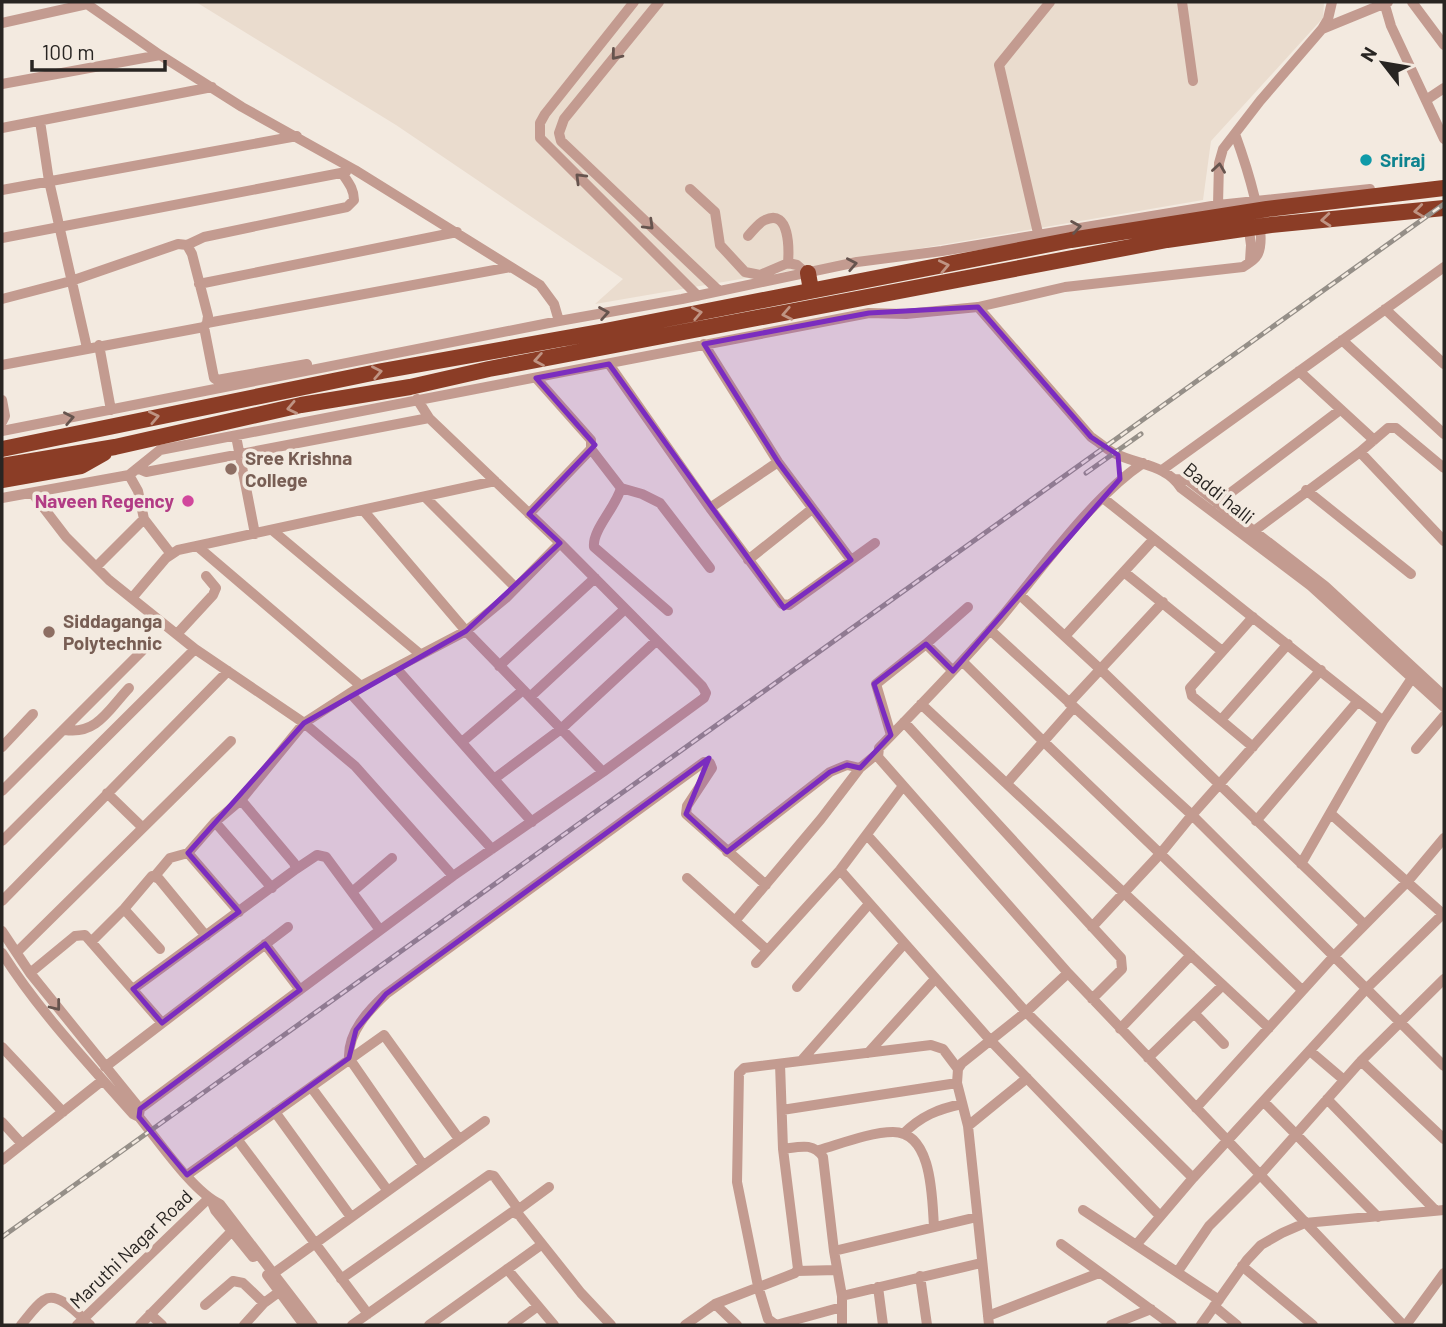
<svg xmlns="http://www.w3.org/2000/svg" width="1446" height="1327" viewBox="0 0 1446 1327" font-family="Barlow,sans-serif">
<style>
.built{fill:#eadcce}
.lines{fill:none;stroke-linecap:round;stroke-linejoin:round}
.minor{stroke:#c39b90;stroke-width:10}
.highway{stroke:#8b3d26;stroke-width:16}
.rail-casing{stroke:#958f88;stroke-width:5}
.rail{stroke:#f3eae0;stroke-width:2.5;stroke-dasharray:8;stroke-linecap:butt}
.oneway{stroke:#66544e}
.oneway2{stroke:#bf9483}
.marked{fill:#7b2cbf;fill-opacity:0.2;stroke:#7b2cbf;stroke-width:5;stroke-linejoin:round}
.culture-dot{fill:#0f9aa8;stroke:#f3eae0;stroke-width:2.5}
.education-dot{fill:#8d6e63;stroke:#f3eae0;stroke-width:2.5}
.hotel-dot{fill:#d1479c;stroke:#f3eae0;stroke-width:2.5}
.labels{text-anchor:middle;stroke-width:7;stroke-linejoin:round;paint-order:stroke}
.culture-label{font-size:19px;font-weight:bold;fill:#0d838f;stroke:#f3eae0;text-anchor:start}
.education-label{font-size:19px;font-weight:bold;fill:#785e54;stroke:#f3eae0;text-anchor:start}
.street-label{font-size:19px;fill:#282522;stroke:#f3eae0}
.hotel-label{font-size:19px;font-weight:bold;fill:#b23c85;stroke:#f3eae0;text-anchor:end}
</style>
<rect width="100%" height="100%" fill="#f3eae0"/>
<path class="built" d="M196,2H1324L1323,18L1211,141L1203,200L595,304L623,279L396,125Z"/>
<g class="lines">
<path class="minor" d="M84,2L160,55L242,107L355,170L540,285L554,304L559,321
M634,2L545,114L540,123V138L698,296
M659,2L564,119L559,133L561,141L719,291
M1182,2L1193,81
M1384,2L1391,26L1444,139
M1412,2L1444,45
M2,23L87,4
M1322,29L1388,2
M2,84L160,55
M1426,100L1444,88
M40,121L49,181L87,348
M2,128L212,87
M690,189L715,212L720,245L745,272L760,275L788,263L797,265L806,273
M2,190L297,136
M1218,205L1219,163L1223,149L1260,101L1322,29L1328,19L1332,2
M1248,223L1251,245L1250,261
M1038,233L999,65L1050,2
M748,236C753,231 758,223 765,220C790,208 789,250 788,263
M2,238L346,172
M199,284L457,232
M2,299L71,281L178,244L187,245L204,237L347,207L354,200C354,189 348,182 342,173
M978,307L1091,437C1099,442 1106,449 1114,453C1137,465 1166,464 1181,488L1311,586L1444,707
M1385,309L1444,364
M207,323L511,267
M204,327L214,378L217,380L307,364
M1342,340L1444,434
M704,344L778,462L851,560
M99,345L111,410
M609,364L710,508L782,604L789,605L875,543
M2,365L204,327L207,323L208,316L192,254L187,245
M1299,371L1374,440
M2,400L5,416L2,422
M2,431L559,321L682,299L857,262L942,251L1218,205L1370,189
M236,436L255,534
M591,449L621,488C616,507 592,530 594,547L668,611
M1360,452L1444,541
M1143,463C1090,499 1041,570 999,620C961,664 920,706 879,748L878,757L1068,973L1403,1325
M139,469L146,472L429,418
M1162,470L1444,267
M129,475L138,491L144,519L171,554
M1175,479L1188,480L1325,586L1444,696
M621,488L642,494L660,503L710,568
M1306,490L1411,574
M33,494L66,537L109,580L195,649L304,723L355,766L453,876
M425,497L516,588
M2,498L129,475L160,450L869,313L906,314L978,307L1065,287L1243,267C1247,264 1253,261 1256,257C1272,239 1243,156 1235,134
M1103,498L1383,721
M1217,503L1340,410
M710,508L778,462
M363,510L466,631L603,772
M529,514L591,449V440L536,378
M272,530L420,654
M1254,531L1360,452L1388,428H1396L1444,468
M197,546L361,686
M748,560L812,509
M96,567L144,519
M1124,572L1222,651
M1020,595L1100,669L1364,924
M132,598L166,558L178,550L495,481
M1253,617L1190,688L1192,696L1253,747
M990,630L1192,815L1444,1066
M177,634L213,595L216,588L206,576
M1065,636L1153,540
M926,644L953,671
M963,662L1043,741L1302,990
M499,666L595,578
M396,668L532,822
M350,693L492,849
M530,697L625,609
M1069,703L1163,602
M921,704L1269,1028
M1221,720L1288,644
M904,722L1121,958L1122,969L1092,999
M65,730C97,735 109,709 129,688
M891,735L876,684L926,644L968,607
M462,742L523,690
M2,747L33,714
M1416,749L1444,716
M494,779L561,729L656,641
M1007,783L1074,707
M2,791L142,651
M107,793L142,827
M1331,814L1444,915
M1256,821L1358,701
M215,822L272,888
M867,835L1026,1012L1193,1178
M2,841L195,649
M727,852L830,772L847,765L860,768
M188,853L239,912
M1301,864L1383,721L1412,678
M296,869L317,855L326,857L380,930
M840,870L990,1040L1160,1216
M154,877L170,858L188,853L215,822L241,800
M687,878L767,950
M352,892L392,858
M2,901L228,671
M124,909L160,949
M735,921L821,819L860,768L878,753
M1092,927L1161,853L1192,815L1321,670
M2,931L30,973L140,1109L139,1115
M91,942L124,909L152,876L159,879L206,936
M265,944L300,990
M17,952L231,741
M2,953C39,1011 87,1062 133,1114L139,1117C158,1140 194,1193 220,1204L313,1325
M756,963L840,870L903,786
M30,973L75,936L85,935L162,1023
M797,987L869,904
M133,989L296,869L294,863L241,800L304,723L361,686L466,631L506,598L560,543
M1195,1014L1224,1044
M1120,1029L1191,955
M2,1047L63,1112
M1310,1051L1344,1080
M868,1053L935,979
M1148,1058L1223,985
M801,1061L904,944
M1361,1061L1444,1139
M105,1067L288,927
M311,1087L388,1191
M1327,1099L1436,1211
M1264,1102L1378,1217
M1196,1108L1334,956L1408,881L1444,838
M782,1110L957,1083
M275,1112L351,1217
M133,1114L453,876L603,772L704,698L706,693L702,686L560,543L429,418L417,399
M2,1122L22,1144
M968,1126L1027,1078
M903,1134C921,1116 938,1109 962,1104
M237,1139L368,1314
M783,1149C799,1147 813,1142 823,1157L834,1251L842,1296V1325
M819,1150C840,1144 871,1132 893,1132C933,1132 932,1199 934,1227
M2,1160L103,1080
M423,1165L349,1058C348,1032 368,1011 386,994L704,762L710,763L712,768L687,806L686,814L766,885
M187,1175L384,1035L459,1139
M211,1200L215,1210L253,1257
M1083,1210L1136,1245
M515,1212L549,1187
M1061,1244L1172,1325
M834,1251L977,1217
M1242,1266L1313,1325
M507,1269L554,1325
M797,1271L837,1270
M1178,1271L1209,1226L1260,1175L1361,1061L1444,979
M274,1273L485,1121
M267,1275L304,1325
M920,1276L927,1325
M341,1279L489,1175L494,1176L519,1210
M878,1287L883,1325
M842,1296L981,1263
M1219,1300L1136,1245L1193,1178L1367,988L1443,914
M715,1304L737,1325
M205,1305L233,1281L243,1283L264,1303
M1214,1306L1237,1325
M842,1307L776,1325L768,1319L758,1286L737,1182L739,1073L744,1068L931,1045L943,1049L958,1069
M150,1314L162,1325
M988,1316L1099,1273
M21,1325C28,1317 35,1306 44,1300C58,1290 80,1316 90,1325
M77,1325L209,1198
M140,1325L232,1231
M244,1325L264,1303L279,1292
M352,1325L512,1212L519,1215L581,1293L611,1325
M429,1325L541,1245
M512,1325L538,1306
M685,1325L715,1304L795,1273L798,1269L783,1149L780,1064
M989,1325L968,1126L957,1083L958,1069L962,1063L1026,1012L1068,973
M1111,1325L1151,1309
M1201,1325L1247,1260L1261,1245L1282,1233L1305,1223L1444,1210
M1406,1325L1444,1273"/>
<path class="highway" d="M808,273L811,290
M2,449L382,371L605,331L1071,240L1267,209L1444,188
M2,466L115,447L301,405L410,387L489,369L1167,240L1271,225L1444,208
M2,480L81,466L104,453"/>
<defs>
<path id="rail" d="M1086,473L1141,434
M2,1237L1444,204"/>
</defs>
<use href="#rail" class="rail-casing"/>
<use href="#rail" class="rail"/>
</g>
<defs><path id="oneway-chevron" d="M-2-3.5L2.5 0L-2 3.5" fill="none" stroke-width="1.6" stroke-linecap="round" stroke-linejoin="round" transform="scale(1.75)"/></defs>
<g class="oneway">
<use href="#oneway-chevron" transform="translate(616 55) rotate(129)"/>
<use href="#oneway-chevron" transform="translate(1219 168) rotate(-82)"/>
<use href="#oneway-chevron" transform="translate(580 178) rotate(-135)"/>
<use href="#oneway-chevron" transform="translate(649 225) rotate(44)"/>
<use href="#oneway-chevron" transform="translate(1076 227) rotate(-9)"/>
<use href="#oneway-chevron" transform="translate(852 264) rotate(-11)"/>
<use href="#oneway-chevron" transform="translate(604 313) rotate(-10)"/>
<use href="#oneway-chevron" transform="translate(69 418) rotate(-11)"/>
<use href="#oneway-chevron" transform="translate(56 1006) rotate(52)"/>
</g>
<g class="oneway2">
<use href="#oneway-chevron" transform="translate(1419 211) rotate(173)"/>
<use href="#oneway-chevron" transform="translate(1326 220) rotate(175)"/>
<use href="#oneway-chevron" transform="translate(944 266) rotate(-12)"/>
<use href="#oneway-chevron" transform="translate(697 313) rotate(-11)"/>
<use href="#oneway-chevron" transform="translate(787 314) rotate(169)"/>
<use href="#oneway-chevron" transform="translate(539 360) rotate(170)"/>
<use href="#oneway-chevron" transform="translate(377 372) rotate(-11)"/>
<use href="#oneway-chevron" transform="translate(292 408) rotate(168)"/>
<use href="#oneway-chevron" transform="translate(154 417) rotate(-12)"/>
</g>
<path class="marked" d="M978,307L1091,437L1118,455L1120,479L953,671L926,644L874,684L891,735L860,768L847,765L830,772L727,852L686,814L709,758L386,994L356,1030L349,1058L187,1175L139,1117L140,1109L300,990L265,944L162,1023L133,989L239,912L188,853L304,723L466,631L560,543L529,514L595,445L536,378L609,364L784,608L851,560L778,462L704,344L869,313Z"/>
<circle class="culture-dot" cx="1366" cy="160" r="7"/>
<g class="education-dot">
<circle cx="231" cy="469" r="7"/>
<circle cx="49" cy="632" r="7"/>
</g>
<circle class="hotel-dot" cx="188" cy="501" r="7"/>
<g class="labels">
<g class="culture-label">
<text x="1380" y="167">Sriraj</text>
</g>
<g class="education-label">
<text x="245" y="465">Sree Krishna<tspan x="245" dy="22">College</tspan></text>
<text x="63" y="628">Siddaganga<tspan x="63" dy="22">Polytechnic</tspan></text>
</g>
<g class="street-label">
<text transform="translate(1219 493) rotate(39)" y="7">Baddi halli</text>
<text transform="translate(131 1249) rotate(-44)" y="7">Maruthi Nagar Road</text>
</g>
<g class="hotel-label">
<text x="174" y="508">Naveen Regency</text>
</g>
</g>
<rect width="1446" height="1327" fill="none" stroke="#282522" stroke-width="7"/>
<g transform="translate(1383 63) rotate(301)" stroke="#f3eae0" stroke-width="5" paint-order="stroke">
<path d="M0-5L12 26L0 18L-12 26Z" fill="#282522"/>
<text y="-10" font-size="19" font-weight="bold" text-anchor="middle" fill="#282522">N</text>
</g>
<path d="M32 60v10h133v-10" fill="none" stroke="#282522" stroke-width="3.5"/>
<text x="42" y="60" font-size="21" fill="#282522" stroke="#f3eae0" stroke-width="5" paint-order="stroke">100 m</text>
</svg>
